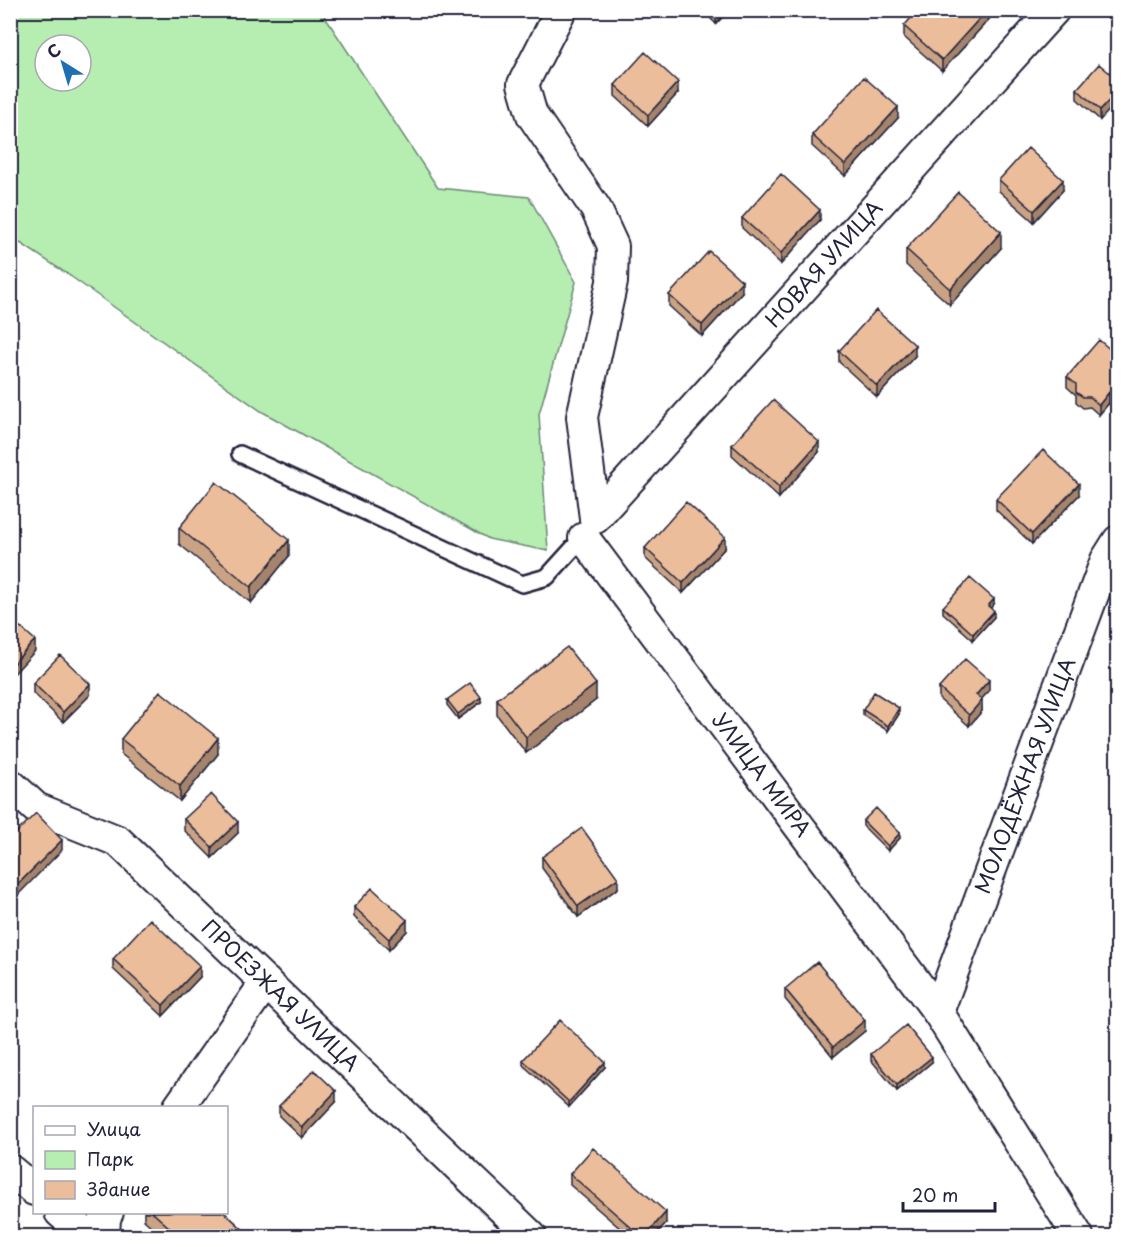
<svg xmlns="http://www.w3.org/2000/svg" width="1128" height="1247" viewBox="0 0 1128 1247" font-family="'Playpen Sans',sans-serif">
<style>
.green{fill:#b6eeb1;stroke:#6c8876;stroke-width:1.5;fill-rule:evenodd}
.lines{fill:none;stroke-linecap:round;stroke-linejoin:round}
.service-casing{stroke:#22223b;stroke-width:20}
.minor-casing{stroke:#22223b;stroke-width:34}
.service{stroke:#fff;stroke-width:15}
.minor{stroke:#fff;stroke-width:30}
.wall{fill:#caa385;stroke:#22223b;stroke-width:1.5}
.shaded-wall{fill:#a4846c;stroke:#22223b;stroke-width:1.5}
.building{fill:#ebbd9b;stroke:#22223b;stroke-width:1.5}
.labels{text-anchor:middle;stroke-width:6;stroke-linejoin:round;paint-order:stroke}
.street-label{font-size:21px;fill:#22223b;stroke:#fff}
</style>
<rect width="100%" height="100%" fill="#fff"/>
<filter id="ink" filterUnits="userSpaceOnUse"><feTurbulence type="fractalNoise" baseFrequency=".0167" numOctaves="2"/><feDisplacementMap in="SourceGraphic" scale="12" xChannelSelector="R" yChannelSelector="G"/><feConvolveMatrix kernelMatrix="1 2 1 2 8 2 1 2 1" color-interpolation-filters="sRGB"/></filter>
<g filter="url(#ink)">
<path class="green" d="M10,11H321L438,188L529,197L576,282L539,414L548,551L489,539L261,411L66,273L11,237ZM45,45H81V81H45Z"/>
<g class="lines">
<defs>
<path id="service" d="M240,454L522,584L547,577L586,534"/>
<g id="minor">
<path d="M561,10L523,84L532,115L596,209L613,246L612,282L582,417L595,518"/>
<path id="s1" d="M595,518L1054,10"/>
<path id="s2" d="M584,538L938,1012L1078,1236"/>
<path id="s3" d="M10,784L36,808L118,841L531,1236"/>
<path id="s4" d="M938,1012L1106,560L1118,541"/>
<path d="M178,1108L266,982"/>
<path d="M10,1170L34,1190"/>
<path d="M60,1212L88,1236"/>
<path d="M104,1236L105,1218L108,1212"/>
</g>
</defs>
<use href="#service" class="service-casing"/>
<use href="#minor" class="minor-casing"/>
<use href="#service" class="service"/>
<use href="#minor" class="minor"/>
</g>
<path class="wall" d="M702,10H729L716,24Z
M992,10V16L942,71L904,37V26Z
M1118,80L1100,120L1077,99V89Z
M615,85L678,93L648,126L615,96Z
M898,118L845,176L812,146V135Z
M999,180L1063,190L1034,222L999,191Z
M742,218L820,220L781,264L742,228Z
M1001,248L950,305L906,265V249Z
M742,292L702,336L669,306V295Z
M839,351L915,356L877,397L839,362Z
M1118,356V409L1117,410L1109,403L1099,415L1090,407L1083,408L1076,402V395L1067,387V377Z
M732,445L819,452L779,498L732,455Z
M1079,495L1032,544L996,510V499Z
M179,528L289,556L251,603L179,544Z
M645,548H725L683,593L645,558Z
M994,604L990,608L994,617L973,640L943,613V607Z
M33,683L90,695L63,722L33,693Z
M939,688L989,691L981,699L982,711L969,726L939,699Z
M497,699L596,700L526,753L497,715Z
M447,700L481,702L458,719L447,705Z
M863,710L899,714L888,731L863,715Z
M121,739L218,754L180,801L121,754Z
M184,819L238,833L212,858L184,830Z
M863,821L900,838L888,851L863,826Z
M542,857L618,888L578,917L542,868Z
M354,907L407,931L389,950L354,917Z
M113,959L200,977L163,1016L113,969Z
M785,989L865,1031L833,1057L785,999Z
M871,1054L932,1062L897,1091L871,1060Z
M523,1060L605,1067L569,1107L523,1065Z
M336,1102L302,1138L279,1116V1106Z
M570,1174L666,1223L654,1236H629L570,1185Z
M144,1212H224L250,1236H162L144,1220Z"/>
<path class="shaded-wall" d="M719,10H729L716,24V13Z
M987,10H992V16L942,71V60Z
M678,82V93L648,126V115Z
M1118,91V101L1100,120V110Z
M898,107V118L845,176V165Z
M1063,180V190L1034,222V211Z
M820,210V220L781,264V253Z
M1001,232V248L950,305V289Z
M742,281V292L702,336V325Z
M915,345V356L877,397V386Z
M1109,392V403L1099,415V405Z
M819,442V452L779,498V487Z
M1079,484V495L1032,544V534Z
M725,537V548L683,593V583Z
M289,540V556L251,603V587Z
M994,599V604L988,611V606Z
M994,611V617L973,640V634Z
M35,640V651L10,678V667Z
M989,680V691L976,705V695Z
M90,684V695L63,722V712Z
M596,684V700L526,753V737Z
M481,697V702L458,719V714Z
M982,700V711L969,726V715Z
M899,708V714L888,731V726Z
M218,738V754L180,801V786Z
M238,822V833L212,858V847Z
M900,833V838L888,851V846Z
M62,840V850L10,903V892Z
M618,878V888L578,917V906Z
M407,920V931L389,950V939Z
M200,966V977L163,1016V1005Z
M865,1020V1031L833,1057V1047Z
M932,1057V1062L897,1091V1085Z
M605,1062V1067L569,1107V1102Z
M336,1091V1102L302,1138V1127Z
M666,1212V1223L654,1236H645Z"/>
<path class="building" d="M918,10H987L942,60L904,26Z
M645,52L678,82L648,115L615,85Z
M1099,64L1118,80V91L1100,110L1077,89Z
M864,77L898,107L845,165L812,135Z
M1028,148L1063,180L1034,211L999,180Z
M781,174L820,210L781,253L742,218Z
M958,192L1001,232L950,289L906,249Z
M709,251L742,281L702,325L669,295Z
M876,310L915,345L877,386L839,351Z
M1099,340L1118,356V383L1117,384L1118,385V398L1117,399L1109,392L1099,405L1090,397H1083L1076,392V384L1067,377Z
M773,400L819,442L779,487L732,445Z
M1043,450L1079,484L1032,534L996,499Z
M216,482L289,540L251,587L179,528Z
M686,502L725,537L683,583L645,548Z
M970,578L994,599L988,606L994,611L973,634L943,607Z
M10,618L35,640L10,667Z
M567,647L596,684L526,737L497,699Z
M60,655L90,684L63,712L33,683Z
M965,659L989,680L976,695L982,700L969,715L939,688Z
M470,683L481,697L458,714L447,700Z
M160,691L218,738L180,786L121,739Z
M874,692L899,708L888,726L863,710Z
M211,794L238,822L212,847L184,819Z
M876,808L900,833L888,846L863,821Z
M36,813L62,840L10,892V839Z
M582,828L618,878L578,906L542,857Z
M372,888L407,920L389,939L354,907Z
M150,919L200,966L163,1005L113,959Z
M817,962L865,1020L833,1047L785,989Z
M560,1020L605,1062L569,1102L523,1060Z
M906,1025L932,1057L897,1085L871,1054Z
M314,1070L336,1091L302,1127L279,1106Z
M593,1148L666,1212L645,1236H641L570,1174Z
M152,1212H224L250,1236H179Z
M499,1229L508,1236H492Z"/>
</g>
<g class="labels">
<g class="street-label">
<text dy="7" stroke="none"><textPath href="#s1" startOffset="342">НОВАЯ УЛИЦА</textPath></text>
<text dy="7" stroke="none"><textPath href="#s2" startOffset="296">УЛИЦА МИРА</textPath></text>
<text dy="7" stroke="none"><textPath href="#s4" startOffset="252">МОЛОДЁЖНАЯ УЛИЦА</textPath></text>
<text dy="7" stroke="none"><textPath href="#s3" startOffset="348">ПРОЕЗЖАЯ УЛИЦА</textPath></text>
</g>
</g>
<rect width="1128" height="1247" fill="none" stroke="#fff" stroke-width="36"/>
<rect x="18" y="18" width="1092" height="1211" fill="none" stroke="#22223b" stroke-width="2" filter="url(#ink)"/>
<rect x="33" y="1106" width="195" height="108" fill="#ffffff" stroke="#a7a7b1" stroke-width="1.5"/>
<rect x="45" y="1126" width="30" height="9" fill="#ffffff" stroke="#a7a7b1" stroke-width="1.5"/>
<text x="87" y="1136" font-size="18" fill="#22223b">Улица</text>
<rect x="45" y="1151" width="30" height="18" fill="#b6eeb1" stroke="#a7a7b1" stroke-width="1.5"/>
<text x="87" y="1166" font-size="18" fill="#22223b">Парк</text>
<rect x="45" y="1181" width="30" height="18" fill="#ebbd9b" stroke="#a7a7b1" stroke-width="1.5"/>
<text x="87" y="1196" font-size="18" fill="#22223b">Здание</text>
<g transform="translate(63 63) rotate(323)"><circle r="28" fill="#ffffff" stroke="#a7a7b1" stroke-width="1.5"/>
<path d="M0-4.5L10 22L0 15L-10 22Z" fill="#1f6fb2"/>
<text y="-9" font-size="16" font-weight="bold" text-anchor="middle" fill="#22223b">С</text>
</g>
<path d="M903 1202v9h92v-9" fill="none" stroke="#22223b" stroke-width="3"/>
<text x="912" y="1202" font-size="18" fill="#22223b" stroke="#ffffff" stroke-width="4.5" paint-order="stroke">20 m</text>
</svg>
